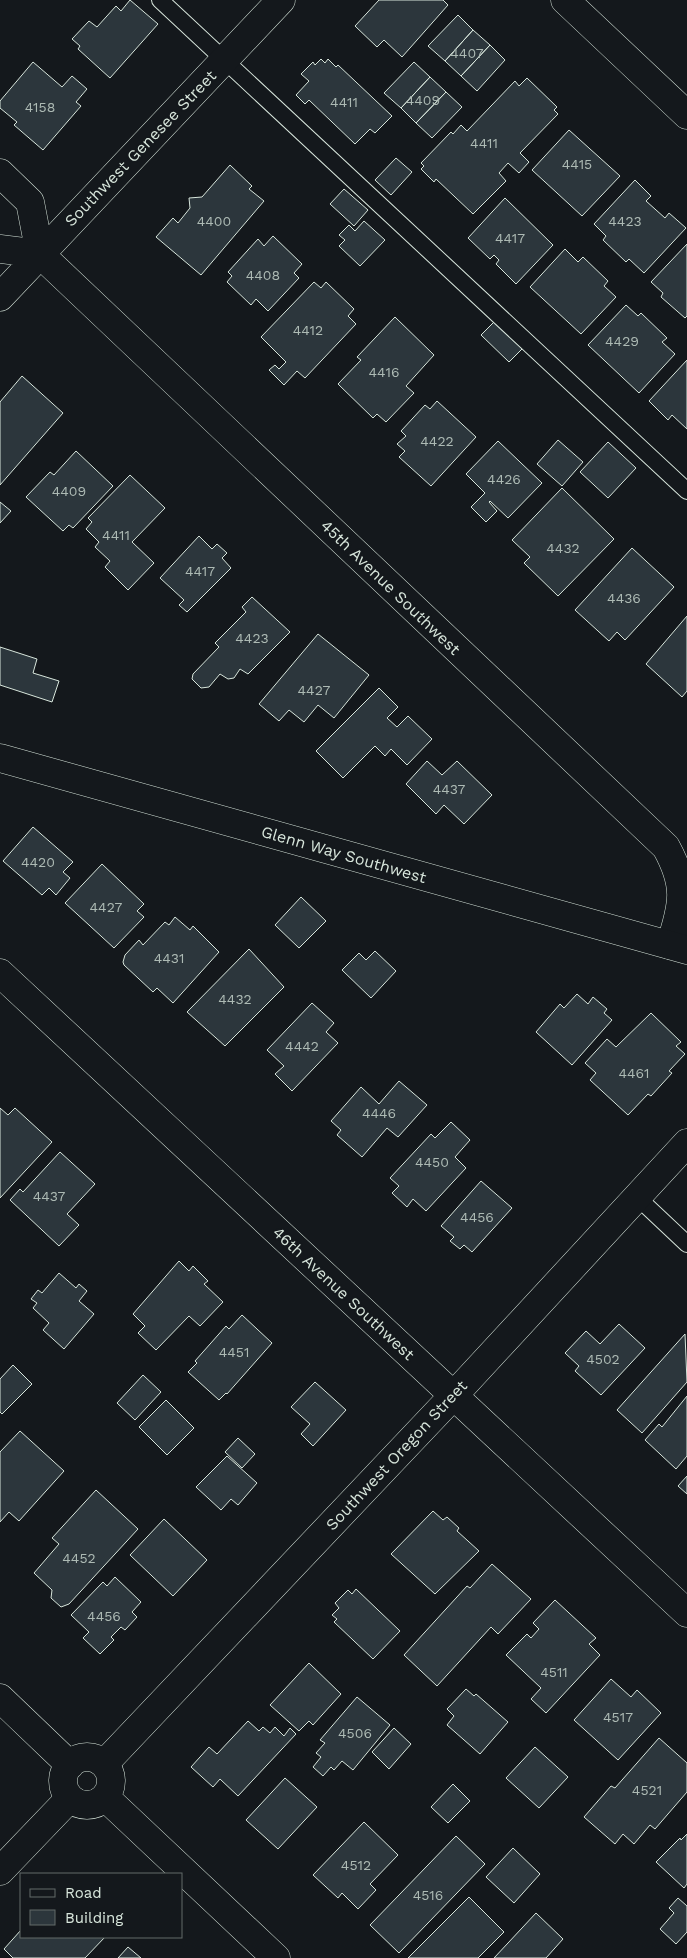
<svg xmlns="http://www.w3.org/2000/svg" width="687" height="1958" viewBox="0 0 687 1958" font-family="'Work Sans',sans-serif">
<style>
.building{fill:#2c363c;stroke:#d8e6dc}
.lines{fill:none;stroke-linecap:round;stroke-linejoin:round}
.lane-casing{stroke:#d8e6dc;stroke-width:18}
.street-casing{stroke:#d8e6dc;stroke-width:29}
.secondary-casing{stroke:#d8e6dc;stroke-width:29}
.lane{stroke:#14181c;stroke-width:16}
.street{stroke:#14181c;stroke-width:28}
.secondary{stroke:#14181c;stroke-width:28}
.labels{text-anchor:middle;stroke-width:4;stroke-linejoin:round;paint-order:stroke}
.number-label{font-size:14px;fill:#adbab4}
.street-label{font-size:16px;fill:#d8e6dc;stroke:#14181c}
</style>
<rect width="100%" height="100%" fill="#14181c"/>
<path class="building" d="M130,0L158,24L110,78L78,49L80,46L72,39L89,21L97,27L116,6L121,11Z
M379,0H443L448,5L402,57L384,40L377,47L355,26Z
M458,15L473,30L445,61L428,46Z
M473,30L490,45L461,76L445,61Z
M490,45L505,60L477,91L461,76Z
M321,59L325,63L328,59L336,67L338,65L392,116L375,133L370,129L355,144L309,100L305,104L296,95L309,81L301,74L313,62L315,65Z
M33,62L62,87L72,76L87,89L76,102L81,106L43,150L14,125L17,122L0,108V101Z
M414,62L430,77L401,108L384,93Z
M430,77L446,92L416,123L401,108Z
M527,78L557,107L554,110L558,114L520,153L529,162L519,173L508,163L499,173L506,181L473,214L436,179L434,182L421,169L424,166L421,163L451,132L453,134L461,125L467,131L515,81L519,86Z
M446,92L462,107L432,138L416,123Z
M569,130L620,176L582,216L532,170Z
M396,158L412,172L391,195L375,180Z
M230,165L252,186L249,189L264,201L201,275L156,237L173,218L178,223L190,208L189,198L202,197Z
M635,180L651,196L646,201L665,218L669,213L686,228L644,273L629,259L626,262L603,240L606,236L594,224Z
M344,189L368,210L354,226L330,204Z
M505,198L553,245L516,284L496,264L499,260L494,255L490,259L468,238Z
M364,221L385,240L360,266L339,246L345,240L339,235L349,225L355,231Z
M273,236L302,264L294,273L299,278L268,311L256,299L251,305L227,282L232,276L228,272L258,239L264,246Z
M687,244V316L685,318L661,297L663,293L651,282Z
M565,249L578,262L583,257L608,281L604,286L616,297L581,334L530,287Z
M314,282L321,288L326,282L354,309L348,316L356,324L305,378L297,371L284,385L269,370L275,365L279,369L286,362L261,337Z
M626,305L638,316L641,313L667,338L662,342L675,354L639,393L588,345Z
M395,317L434,355L406,386L414,393L386,422L377,414L373,418L338,384L361,360L357,357Z
M494,322L522,349L509,362L481,335Z
M687,360V429L672,415L668,420L649,401Z
M22,376L63,413L0,485V402Z
M437,401L476,437L431,486L399,457L405,451L397,444L406,436L401,431L425,405L430,409Z
M558,440L583,462L562,486L537,464Z
M498,441L542,483L508,518L490,501L489,502L497,511L486,522L471,507L485,493L466,474Z
M608,442L636,468L608,498L580,472Z
M76,451L113,486L73,528L69,525L63,531L26,497L50,472L54,475Z
M130,475L165,508L132,542L154,563L128,590L105,567L110,561L95,547L99,542L86,529L92,522L88,518Z
M562,488L614,539L558,596L524,563L530,557L512,540Z
M0,502L11,511L0,523Z
M199,536L212,549L217,544L227,553L222,558L231,568L187,612L179,605L184,600L160,578Z
M632,548L674,587L625,640L617,632L609,641L575,610Z
M252,597L290,632L248,674L240,669L234,678L228,679L220,674L209,687L201,688L192,679L193,674L219,647L215,643L246,612L242,607Z
M687,616V691L682,697L646,664Z
M318,634L369,675L334,718L318,705L304,722L289,710L279,721L259,704Z
M0,647L37,659L33,673L59,681L52,702L0,685Z
M379,688L398,707L387,718L397,727L408,716L432,739L407,765L391,749L385,756L375,746L343,778L316,751Z
M427,761L442,775L457,761L492,795L464,824L444,805L436,814L406,784Z
M33,827L73,862L63,872L70,878L56,895L49,888L42,895L3,861Z
M102,864L144,904L137,911L144,917L114,948L65,903Z
M301,897L326,921L299,948L275,925Z
M175,917L190,930L193,926L219,952L173,1003L157,988L153,992L124,965L123,962L125,955L139,940L143,945L165,922L169,925Z
M249,949L284,987L225,1046L187,1012Z
M375,951L396,971L371,998L342,970L359,953L366,960Z
M577,994L588,1004L593,997L607,1009L604,1013L612,1020L572,1065L536,1032L560,1004L564,1008Z
M312,1003L334,1023L326,1032L338,1043L292,1091L275,1074L284,1066L267,1050Z
M651,1013L681,1042L676,1046L685,1054L669,1071L672,1073L651,1096L648,1094L628,1115L590,1080L596,1073L585,1063L607,1039L616,1047Z
M399,1081L427,1105L398,1137L387,1128L362,1157L337,1135L341,1130L331,1121L361,1087L379,1104Z
M0,1108L8,1115L15,1108L52,1142L0,1198Z
M451,1122L470,1140L455,1157L466,1168L426,1211L413,1199L407,1207L392,1193L399,1186L390,1178L431,1134L435,1138Z
M60,1152L95,1184L67,1214L79,1225L59,1246L10,1200L20,1189L23,1192Z
M481,1181L512,1208L472,1252L464,1245L460,1249L450,1241L454,1237L441,1226Z
M179,1261L189,1271L193,1266L208,1281L204,1284L223,1302L200,1326L189,1316L156,1350L138,1333L145,1326L133,1314Z
M59,1273L76,1288L79,1284L87,1291L79,1301L94,1314L64,1349L43,1330L49,1323L33,1308L37,1303L31,1299L38,1290L42,1293Z
M242,1315L272,1343L227,1394L226,1393L219,1400L188,1372L197,1363L195,1361L226,1326L229,1329Z
M619,1324L645,1348L601,1395L575,1371L579,1366L565,1353L586,1331L600,1344Z
M685,1334L687,1382L642,1433L617,1410Z
M13,1365L32,1384L2,1414L0,1412V1379Z
M143,1375L161,1392L135,1420L117,1403Z
M315,1382L346,1410L313,1446L301,1434L310,1424L291,1407Z
M687,1396V1456L676,1469L645,1440L659,1424L662,1427Z
M166,1400L194,1428L167,1455L139,1427Z
M20,1431L64,1471L19,1521L9,1512L0,1522V1452Z
M238,1438L255,1454L242,1468L225,1452Z
M227,1456L257,1483L238,1505L231,1499L221,1510L196,1487Z
M687,1476V1494L678,1486Z
M96,1490L138,1529L69,1604L61,1607L51,1598L52,1590L34,1573L59,1544L52,1538Z
M433,1511L443,1520L447,1517L459,1528L457,1531L479,1551L435,1594L391,1554Z
M164,1519L207,1560L173,1596L130,1555Z
M492,1564L531,1599L498,1634L491,1627L437,1686L404,1655L467,1586L470,1588Z
M115,1577L141,1602L132,1612L137,1617L125,1630L121,1627L111,1637L114,1640L100,1654L83,1638L89,1632L71,1615L103,1582L107,1586Z
M356,1589L400,1631L373,1659L334,1622L337,1619L332,1615L339,1608L335,1603L348,1590L352,1594Z
M555,1600L596,1638L589,1644L600,1655L546,1713L531,1699L541,1688L506,1655L527,1634L531,1638L539,1629L533,1623Z
M309,1663L341,1694L313,1725L309,1721L299,1731L270,1705Z
M611,1679L631,1697L637,1690L661,1713L618,1760L574,1720Z
M466,1689L474,1696L476,1694L508,1722L480,1754L447,1725L454,1716L447,1709Z
M357,1697L390,1725L353,1770L342,1761L334,1770L331,1767L323,1776L313,1767L321,1757L316,1753L325,1743L320,1740Z
M248,1721L259,1731L263,1727L270,1733L275,1727L284,1736L290,1728L296,1734L238,1796L220,1779L213,1787L191,1767L209,1747L217,1754Z
M394,1728L411,1744L389,1769L372,1752Z
M659,1738L687,1763V1792L655,1829L650,1825L634,1844L623,1834L615,1844L584,1817L611,1786L615,1788Z
M535,1747L568,1777L539,1808L506,1778Z
M285,1778L317,1807L278,1849L246,1820Z
M453,1784L470,1801L448,1823L431,1807Z
M364,1822L398,1855L370,1884L376,1890L358,1909L342,1893L338,1898L313,1875Z
M687,1834V1884L684,1888L656,1862L680,1838L681,1840Z
M456,1836L485,1864L399,1953L370,1925Z
M513,1848L540,1874L514,1903L486,1877Z
M469,1897L504,1932L478,1958H408Z
M678,1898L687,1906V1932L676,1944L660,1929L674,1913L669,1908Z
M536,1913L563,1939L546,1958H494Z
M21,1930V1937H105L85,1958H13L4,1949Z
M128,1947L141,1958H118Z"/>
<g class="lines">
<defs>
<path id="lane" d="M160,0L687,491
M636,1196L687,1244"/>
<path id="street" d="M565,0L687,115
M0,173L30,202L40,254
M0,249L40,254L666,847C687,885 684,903 670,945
M0,297L281,0
M0,973L687,1613
M0,1698L70,1765
M63 1781a24 24 0 1 1 48 0a24 24 0 1 1-48 0Z
M104,1764L454,1395L687,1143
M105,1797L276,1958
M0,1871L70,1798"/>
<path id="secondary" d="M0,758L687,950"/>
</defs>
<use href="#lane" class="lane-casing"/>
<use href="#street" class="street-casing"/>
<use href="#secondary" class="secondary-casing"/>
<use href="#lane" class="lane"/>
<use href="#street" class="street"/>
<use href="#secondary" class="secondary"/>
</g>
<g class="labels">
<g class="number-label">
<text x="467" y="58">4407</text>
<text x="423" y="105">4409</text>
<text x="344" y="107">4411</text>
<text x="40" y="112">4158</text>
<text x="484" y="148">4411</text>
<text x="577" y="169">4415</text>
<text x="214" y="226">4400</text>
<text x="625" y="226">4423</text>
<text x="510" y="243">4417</text>
<text x="263" y="280">4408</text>
<text x="308" y="335">4412</text>
<text x="622" y="346">4429</text>
<text x="384" y="377">4416</text>
<text x="437" y="446">4422</text>
<text x="504" y="484">4426</text>
<text x="69" y="496">4409</text>
<text x="116" y="540">4411</text>
<text x="563" y="553">4432</text>
<text x="200" y="576">4417</text>
<text x="624" y="603">4436</text>
<text x="252" y="643">4423</text>
<text x="314" y="695">4427</text>
<text x="449" y="794">4437</text>
<text x="38" y="867">4420</text>
<text x="106" y="912">4427</text>
<text x="169" y="963">4431</text>
<text x="235" y="1004">4432</text>
<text x="302" y="1051">4442</text>
<text x="634" y="1078">4461</text>
<text x="379" y="1118">4446</text>
<text x="432" y="1167">4450</text>
<text x="49" y="1201">4437</text>
<text x="477" y="1222">4456</text>
<text x="234" y="1357">4451</text>
<text x="603" y="1364">4502</text>
<text x="79" y="1563">4452</text>
<text x="104" y="1621">4456</text>
<text x="554" y="1677">4511</text>
<text x="618" y="1722">4517</text>
<text x="355" y="1738">4506</text>
<text x="647" y="1795">4521</text>
<text x="356" y="1870">4512</text>
<text x="428" y="1900">4516</text>
</g>
<g class="street-label">
<text transform="translate(140 148) rotate(-46)" y="6">Southwest Genesee Street</text>
<text transform="translate(391 587) rotate(44)" y="6">45th Avenue Southwest</text>
<text transform="translate(344 854) rotate(16)" y="6">Glenn Way Southwest</text>
<text transform="translate(344 1293) rotate(43)" y="6">46th Avenue Southwest</text>
<text transform="translate(396 1455) rotate(-47)" y="6">Southwest Oregon Street</text>
</g>
</g>
<rect x="20" y="1873" width="162" height="65" fill="#14181c" stroke="#626a69"/>
<rect x="30" y="1889" width="25" height="8" fill="#14181c" stroke="#626a69"/>
<text x="65" y="1898" font-size="15" fill="#d8e6dc">Road</text>
<rect x="30" y="1910" width="25" height="15" fill="#2c363c" stroke="#626a69"/>
<text x="65" y="1923" font-size="15" fill="#d8e6dc">Building</text>
</svg>
